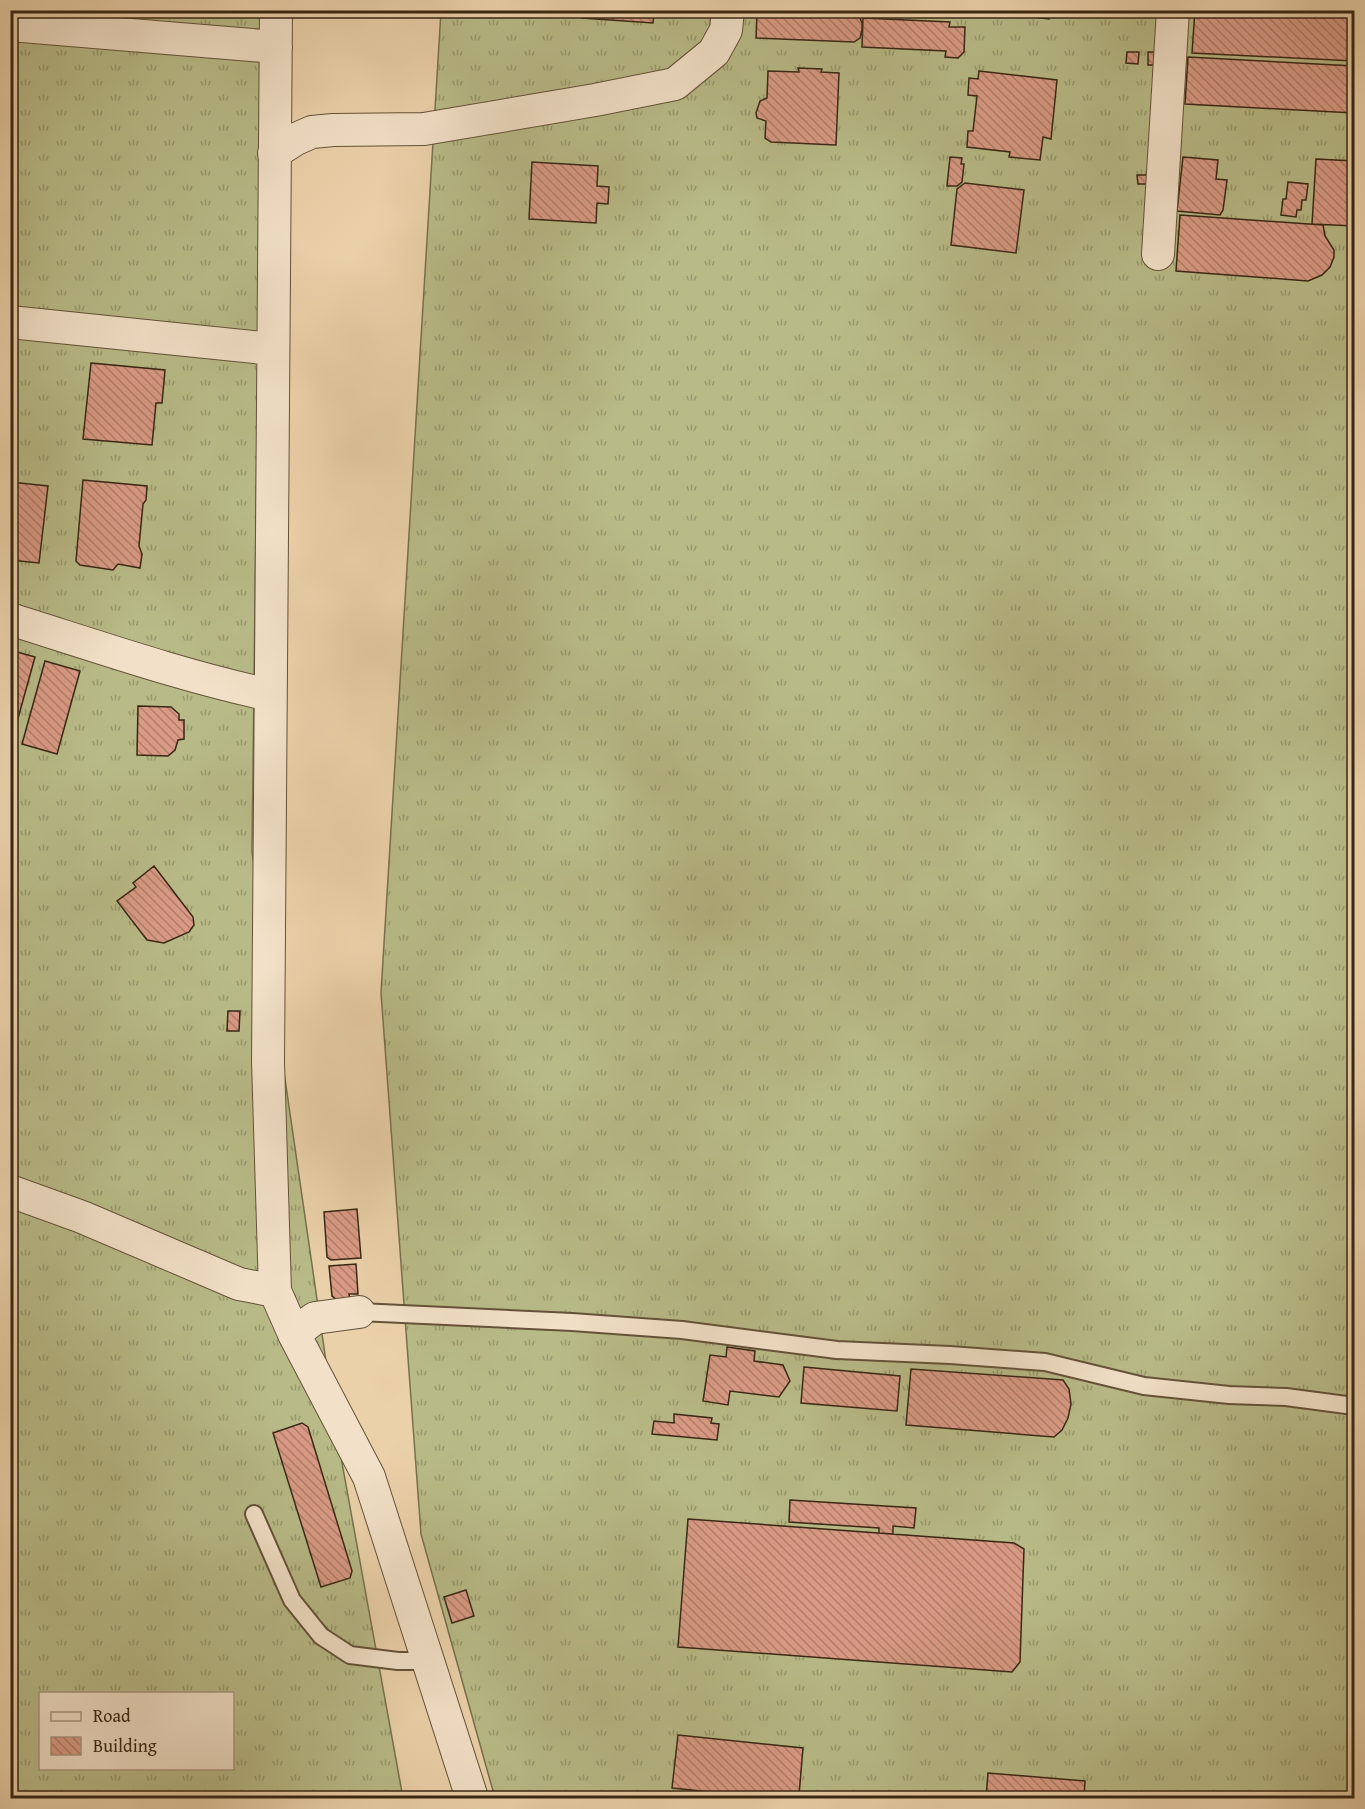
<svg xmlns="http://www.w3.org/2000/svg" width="1365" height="1809" viewBox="0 0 1365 1809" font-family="'Gentium Book Plus',serif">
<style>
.grass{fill:url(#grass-tufts);stroke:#78714e;stroke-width:1.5;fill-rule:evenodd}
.building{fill:url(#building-back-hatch);stroke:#382713;stroke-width:1.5}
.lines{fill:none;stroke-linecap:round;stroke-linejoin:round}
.lane-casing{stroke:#655239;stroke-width:20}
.street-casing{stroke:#655239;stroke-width:34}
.lane{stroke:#f2e1c8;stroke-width:16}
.street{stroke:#f2e1c8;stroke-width:32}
</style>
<defs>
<pattern id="grass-tufts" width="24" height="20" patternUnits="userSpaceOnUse" patternTransform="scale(1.5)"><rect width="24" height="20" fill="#b8bb88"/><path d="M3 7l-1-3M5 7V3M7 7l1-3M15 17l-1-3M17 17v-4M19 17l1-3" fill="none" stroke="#97986e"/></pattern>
<pattern id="building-back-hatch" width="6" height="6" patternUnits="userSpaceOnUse" patternTransform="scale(1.5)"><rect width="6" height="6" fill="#da9b86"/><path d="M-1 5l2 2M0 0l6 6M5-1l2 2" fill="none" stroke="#b27e6c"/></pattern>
</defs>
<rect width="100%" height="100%" fill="#ebd1aa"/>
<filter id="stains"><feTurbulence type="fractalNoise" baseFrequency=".00333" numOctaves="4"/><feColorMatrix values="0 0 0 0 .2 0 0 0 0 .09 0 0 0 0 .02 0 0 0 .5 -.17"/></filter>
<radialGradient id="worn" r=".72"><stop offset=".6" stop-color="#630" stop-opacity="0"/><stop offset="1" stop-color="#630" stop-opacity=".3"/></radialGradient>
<path class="grass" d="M11,11H262L252,852L336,1430L403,1798H11ZM40,1694H232V1768H40Z
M441,11H1354V1798H495L421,1534L381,993Z"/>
<path class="building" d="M583,10H654L653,23L582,18Z
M975,10H1068V15L1049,13V19Z
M1195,10L1354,18V61L1192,53Z
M757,12L859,16L862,23V30L860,38L854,42L756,38Z
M863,18L950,22L949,27H965L964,52L958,58L945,57L946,51L862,47Z
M1127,52H1139L1138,64L1126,63Z
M1148,52H1158L1157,65H1148Z
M1188,57L1354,66V113L1185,104Z
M798,68L822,69L821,72L839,73L836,145L771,142L765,138L766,121L757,118L756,113L760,101L767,98L768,71L799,72Z
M979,71L1057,80L1051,139L1043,137L1040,160L1009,157L1010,152L967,147L968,131H973L977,96L968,95L969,78L978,79Z
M950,157L962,158L961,164H964L962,182L957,186H947Z
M1183,157L1218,160L1216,179L1227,180L1223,210L1220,215L1177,211Z
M1316,159L1354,161V226L1312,224Z
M532,162L598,166L597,186L609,187L608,204L597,203L596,223L529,219Z
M1137,175H1148V184H1138Z
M1288,182L1308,184L1306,200H1302L1301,210H1297L1296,217L1281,215L1283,199H1286Z
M965,183L1024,190L1016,253L951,245L957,189Z
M1180,215L1323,225L1325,236L1334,250V257L1330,267L1322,275L1308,281L1176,271Z
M91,363L165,370L162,403H156L152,445L83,439Z
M83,480L147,486L146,500L143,504L139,546L142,554L140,568L118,564L113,570L80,565L76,561Z
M10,482L48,486L39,563L10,560Z
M10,650L35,657L12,740H10Z
M45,661L80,671L57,754L22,744Z
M138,706L171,707L179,714V720H184V739L178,740L175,750L168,756L137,755Z
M154,866L193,917L194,925L189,932L164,943L147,940L117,901L136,887L133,883Z
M228,1011H240L239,1031H227Z
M357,1209L361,1258L331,1260L327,1257L324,1212Z
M356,1264L358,1294H349L350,1300L338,1301L332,1296L329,1266Z
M727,1347L755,1351L754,1361L783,1365L790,1381L779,1397L730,1391L728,1405L703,1401L710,1355L726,1357Z
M804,1367L900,1376L897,1411L801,1403Z
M911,1369L1063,1380L1069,1389L1071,1404L1068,1418L1062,1430L1054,1437L906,1425Z
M674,1414L712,1418L711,1423L719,1424L717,1440L652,1434L654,1421L674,1423Z
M302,1423L308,1427L352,1571L350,1578L321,1587L273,1433Z
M790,1500L916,1508L914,1528L893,1526V1534L879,1533V1528L789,1522Z
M688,1519L1014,1543L1024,1549L1020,1662L1012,1672L678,1647Z
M466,1590L474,1616L452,1623L444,1597Z
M678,1735L803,1748L799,1795L795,1798H771L672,1788Z
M988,1773L1085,1781L1084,1798H986Z"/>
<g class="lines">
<defs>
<path id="lane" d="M359,1312L572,1322L682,1330L837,1350L950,1355L1045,1362L1144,1386L1229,1395L1286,1397L1354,1406
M254,1514L292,1600L321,1636L350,1655L398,1661H429"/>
<path id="street" d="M276,10L268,1061L275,1291L294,1334L369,1477L472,1798
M10,25L276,47
M274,153L296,139L312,132L333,130L424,129L595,100L675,84L714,52L726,30L728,10
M1158,254L1173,10
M10,322L273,349
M10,619C96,646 182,676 270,695
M10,1191L82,1217L239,1284L275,1291
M294,1334L315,1318L359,1312"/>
</defs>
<use href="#lane" class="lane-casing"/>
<use href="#street" class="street-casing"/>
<use href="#lane" class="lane"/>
<use href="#street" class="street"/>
</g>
<rect width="1365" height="1809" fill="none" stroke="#ebd1aa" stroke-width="36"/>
<rect x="12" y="12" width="1341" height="1785" fill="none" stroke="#382713" stroke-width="3"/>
<rect x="18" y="18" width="1329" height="1773" fill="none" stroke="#382713" stroke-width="1.5"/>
<rect x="39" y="1692" width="195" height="78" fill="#f2e1c8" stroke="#a89780" stroke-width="1.5"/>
<rect x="51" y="1712" width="30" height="9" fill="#f2e1c8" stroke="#a89780" stroke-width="1.5"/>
<text x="93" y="1722" font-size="18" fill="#382713">Road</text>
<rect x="51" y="1737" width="30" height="18" fill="url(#building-back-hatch)" stroke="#a89780" stroke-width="1.5"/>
<text x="93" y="1752" font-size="18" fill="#382713">Building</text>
<rect width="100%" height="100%" filter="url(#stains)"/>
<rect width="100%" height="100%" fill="url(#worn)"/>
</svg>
